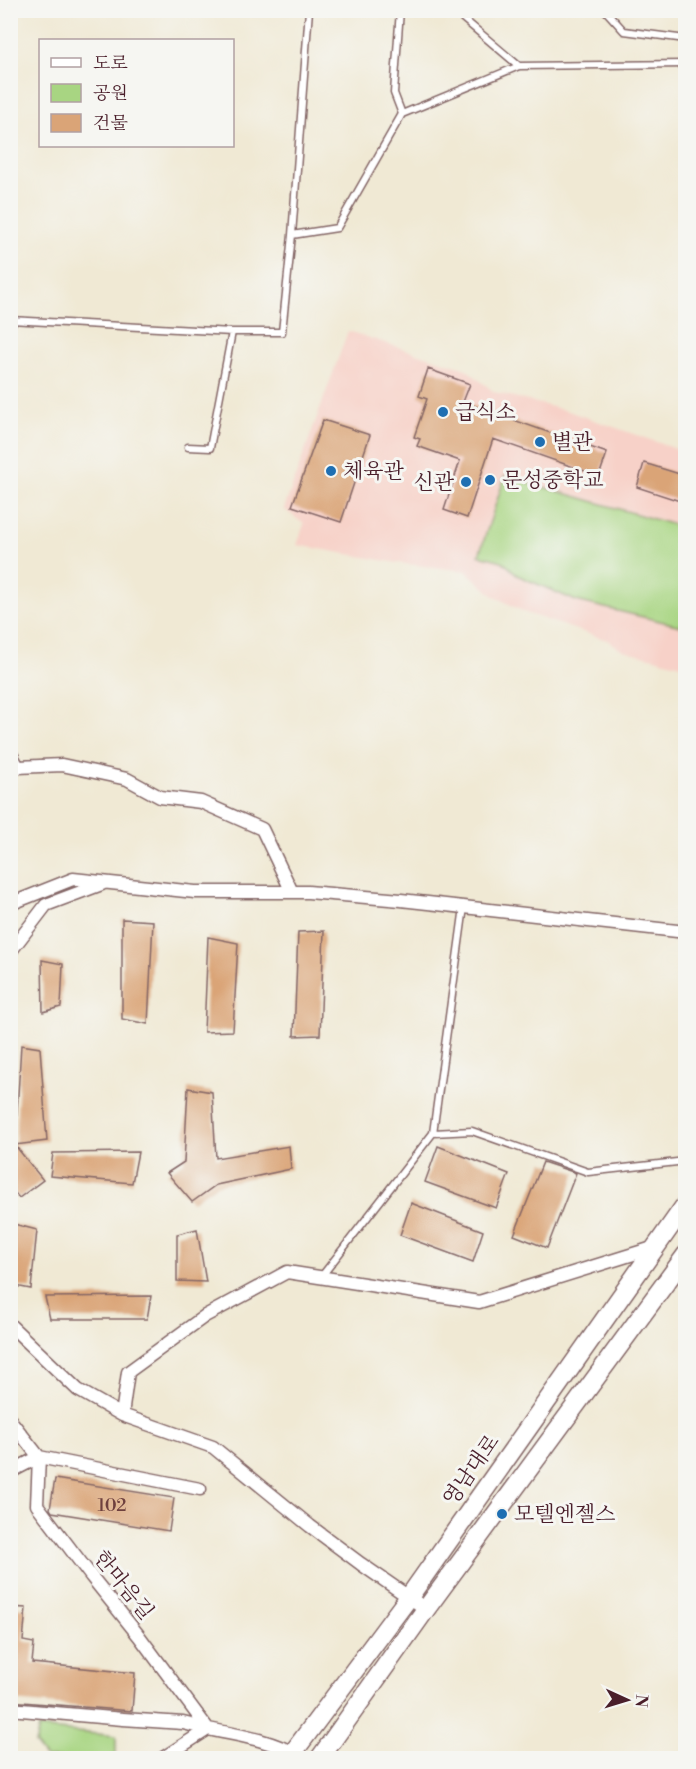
<svg xmlns="http://www.w3.org/2000/svg" width="696" height="1769" viewBox="0 0 696 1769" font-family="'Libre Bodoni','Noto Serif KR',serif">
<style>
.built{fill:#f7d1c8}
.green{fill:#a8d582;stroke:#797a56;stroke-width:1.5}
.building{fill:#daa477}
.lines{fill:none;stroke-linecap:round;stroke-linejoin:round}
.lane-casing{stroke:#846666;stroke-width:9}
.street-casing{stroke:#846666;stroke-width:15}
.secondary-casing{stroke:#846666;stroke-width:21}
.lane{stroke:#fff;stroke-width:6}
.street{stroke:#fff;stroke-width:12}
.secondary{stroke:#fff;stroke-width:18}
.poi-dot{fill:#1f6fb2;stroke:#f6f6f2;stroke-width:2}
.labels{text-anchor:middle;stroke-width:6;stroke-linejoin:round;paint-order:stroke}
.number-label{font-size:18px;fill:#6e403e}
.poi-label{font-size:21px;fill:#4a1f2b;stroke:#f6f6f2;text-anchor:start}
.street-label{font-size:21px;fill:#4a1f2b;stroke:#f6f6f2}
</style>
<rect width="100%" height="100%" fill="#f6f6f2"/>
<filter id="ink" filterUnits="userSpaceOnUse"><feTurbulence type="fractalNoise" baseFrequency=".0167" numOctaves="2"/><feDisplacementMap in="SourceGraphic" scale="12" xChannelSelector="R" yChannelSelector="G"/><feConvolveMatrix kernelMatrix="1 2 1 2 8 2 1 2 1" color-interpolation-filters="sRGB"/></filter>
<filter id="wash" filterUnits="userSpaceOnUse"><feTurbulence type="fractalNoise" baseFrequency=".008" numOctaves="4" result="noise"/><feDisplacementMap in="SourceGraphic" scale="24" xChannelSelector="R" yChannelSelector="G"/><feGaussianBlur stdDeviation="1.35" result="paint"/><feColorMatrix in="noise" values="0 0 0 0 0 0 0 0 0 0 0 0 0 0 0 0 0 1.4 0 .05"/><feComposite in="paint" operator="in"/></filter>
<g filter="url(#wash)">
<rect width="100%" height="100%" fill="#f0e9d4"/>
<path class="built" d="M348,331L466,369L494,392L568,411L685,452V666L623,650L607,640L526,613L494,596L466,571L398,563L297,545L304,524L284,509Z"/>
<path class="green" d="M505,476L685,528V627L576,601L519,576L502,561L479,555Z
M39,1728L116,1736V1758H46L35,1744Z"/>
<g id="blocks">
<path class="building" d="M428,369L470,384L463,402L607,453L599,476L493,439L467,518L444,510L460,461L417,446L420,439L414,437L427,399L419,396Z
M323,420L370,435L341,522L292,506Z
M644,463L686,476V503L637,487Z
M122,919L153,921L148,1024L122,1019Z
M324,931L320,1035L294,1036L298,932Z
M208,937L238,943L233,1031L204,1032Z
M42,960L63,964L61,1007L43,1012Z
M21,1045L40,1048L47,1141L15,1145Z
M188,1088L212,1092L216,1158L289,1146L291,1169L216,1185L192,1202L167,1173L184,1162Z
M10,1139L43,1180L19,1198L10,1187Z
M438,1146L509,1174L496,1208L425,1182Z
M138,1152L132,1183L50,1176L53,1153Z
M543,1162L576,1173L547,1248L514,1235Z
M411,1203L483,1231L473,1262L400,1235Z
M10,1223L37,1230L31,1289L10,1285Z
M197,1229L206,1282L177,1281V1234Z
M151,1296L147,1319H50L45,1297Z
M55,1479L174,1498L169,1531L52,1512L50,1509Z
M10,1607L26,1608L23,1641L34,1643L32,1663L135,1673L132,1711L10,1701Z"/>
</g>
</g>
<g filter="url(#ink)">
<use href="#blocks" fill-opacity="0" stroke="#846666" stroke-width="1.5"/>
<g class="lines">
<defs>
<path id="lane" d="M400,10L394,93L402,114
M453,10L519,66
M605,10L624,31L686,39
M292,235L337,228L402,114L519,66L686,64
M10,320L232,332H282L292,235L309,10
M188,447L210,448L232,332
M433,1133L472,1131L588,1172L686,1161
M321,1277L433,1133L464,907"/>
<path id="street" d="M10,752L18,767L62,765L127,779L160,797L201,802L262,829L292,892
M10,904L73,879L195,892H308L401,900L686,932
M10,952L46,905L102,884
M10,1325L78,1390L122,1415L213,1447L310,1526L361,1564L426,1609
M122,1415L128,1372L205,1316L287,1272L479,1302L656,1247
M10,1420L39,1457L37,1505L91,1576L139,1636L208,1729
M10,1472L39,1457L200,1489
M10,1709L123,1719L183,1723L208,1729
M163,1758L208,1729C239,1735 275,1741 302,1758"/>
<path id="secondary" d="M289,1758L409,1597L686,1204
M320,1758L426,1609L686,1255"/>
</defs>
<use href="#lane" class="lane-casing"/>
<use href="#street" class="street-casing"/>
<use href="#secondary" class="secondary-casing"/>
<use href="#lane" class="lane"/>
<use href="#street" class="street"/>
<use href="#secondary" class="secondary"/>
</g>
</g>
<g class="poi-dot">
<circle cx="443" cy="412" r="6"/>
<circle cx="540" cy="442" r="6"/>
<circle cx="331" cy="471" r="6"/>
<circle cx="490" cy="480" r="6"/>
<circle cx="466" cy="482" r="6"/>
<circle cx="502" cy="1514" r="6"/>
</g>
<g class="labels">
<g class="number-label">
<text x="112" y="1511">102</text>
</g>
<g class="poi-label">
<text x="455" y="419">급식소</text>
<text x="552" y="449">별관</text>
<text x="343" y="478">체육관</text>
<text x="502" y="487">문성중학교</text>
<text x="454" y="489" text-anchor="end">신관</text>
<text x="514" y="1521">모텔엔젤스</text>
</g>
<g class="street-label">
<text transform="translate(471 1470) rotate(-55)" y="7">영남대로</text>
<text transform="translate(124 1585) rotate(51)" y="7">한마음길</text>
</g>
</g>
<rect width="696" height="1769" fill="none" stroke="#f6f6f2" stroke-width="36"/>
<rect x="39" y="39" width="195" height="108" fill="#f6f6f2" stroke="#b1a0a2" stroke-width="1.5"/>
<rect x="51" y="58" width="30" height="9" fill="#ffffff" stroke="#b1a0a2" stroke-width="1.5"/>
<text x="93" y="69" font-size="18" fill="#4a1f2b">도로</text>
<rect x="51" y="84" width="30" height="18" fill="#a8d582" stroke="#b1a0a2" stroke-width="1.5"/>
<text x="93" y="99" font-size="18" fill="#4a1f2b">공원</text>
<rect x="51" y="114" width="30" height="18" fill="#daa477" stroke="#b1a0a2" stroke-width="1.5"/>
<text x="93" y="129" font-size="18" fill="#4a1f2b">건물</text>
<g transform="translate(627 1700) rotate(94)" stroke="#f6f6f2" stroke-width="4.5" paint-order="stroke">
<path d="M0-4.5L10 22L0 15L-10 22Z" fill="#4a1f2b"/>
<text y="-9" font-size="16" font-weight="bold" text-anchor="middle" fill="#4a1f2b">N</text>
</g>
</svg>
